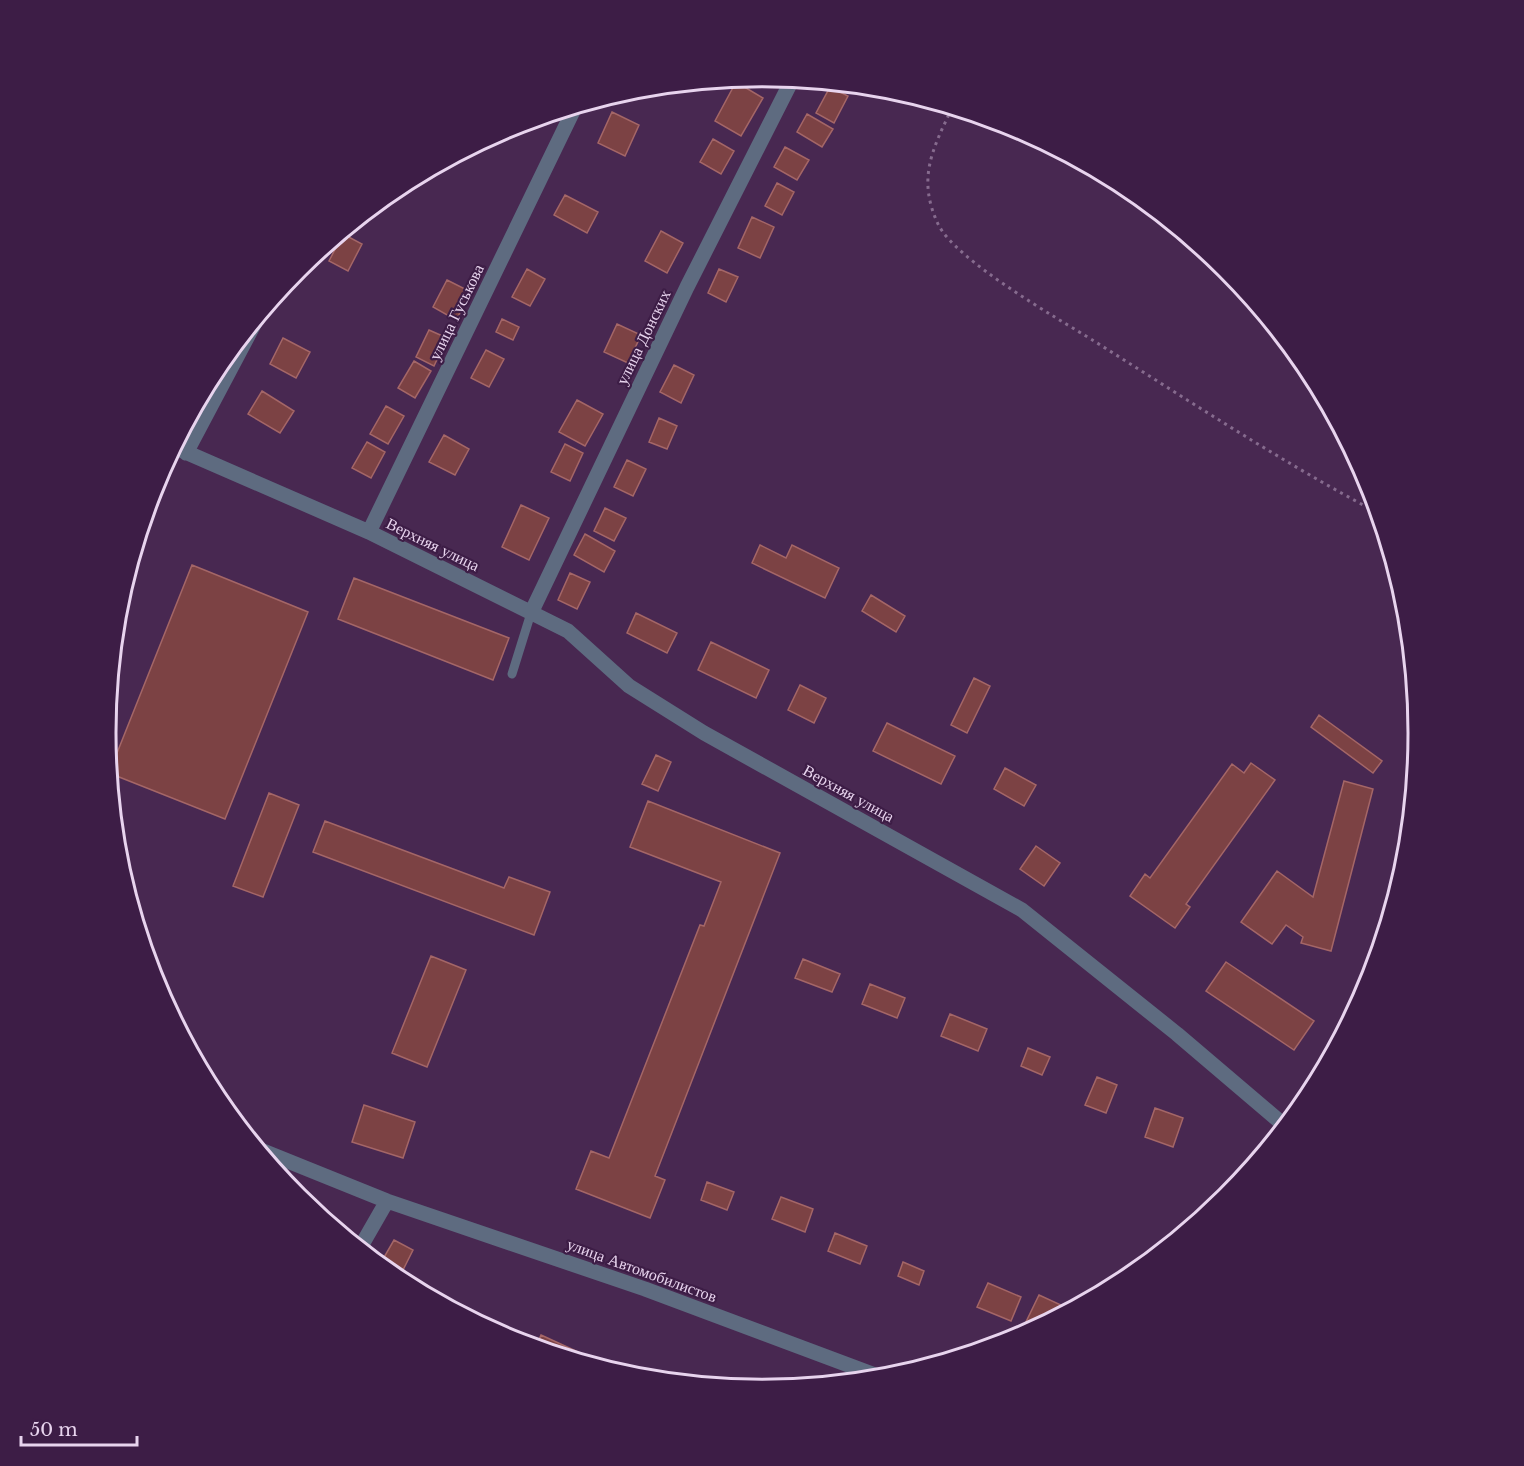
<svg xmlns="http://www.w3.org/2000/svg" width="1524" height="1466" viewBox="0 0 1524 1466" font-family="'Libre Baskerville',serif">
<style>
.building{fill:#7c4244;stroke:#a46667;stroke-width:1.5}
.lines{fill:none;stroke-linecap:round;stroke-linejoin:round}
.path{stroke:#866b8e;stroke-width:3;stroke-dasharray:3 4.5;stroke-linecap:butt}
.service{stroke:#5e6b80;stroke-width:9}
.minor{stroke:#5e6b80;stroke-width:15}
.labels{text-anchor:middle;stroke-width:4.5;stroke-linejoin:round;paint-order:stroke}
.street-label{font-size:16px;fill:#e8d4ee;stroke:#3d1d46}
.rim{fill:none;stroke:#e8d4ee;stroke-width:3}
</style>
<rect width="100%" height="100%" fill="#482851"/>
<path class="building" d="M736,82L763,98L741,136L715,121Z
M830,87L848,96L834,123L816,113Z
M612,112L639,125L625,156L598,143Z
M807,114L833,129L822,147L797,132Z
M713,139L734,151L721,174L700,162Z
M785,147L809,160L797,180L774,167Z
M416,177L407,192L398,187Z
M777,183L794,192L782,215L765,206Z
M565,195L598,212L587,233L554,215Z
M752,217L774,227L760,258L738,248Z
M661,231L683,243L667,273L645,261Z
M343,234L362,244L348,271L329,261Z
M527,269L545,279L530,306L512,297Z
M719,269L738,277L726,302L708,293Z
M447,280L471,292L456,320L433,307Z
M502,319L519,327L513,340L496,332Z
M617,324L641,335L628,363L604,352Z
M429,330L447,338L434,366L416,357Z
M283,338L310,352L296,378L270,364Z
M486,350L504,359L489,387L471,378Z
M414,361L431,371L415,398L398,388Z
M674,365L694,375L681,403L660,392Z
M262,391L294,411L280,433L248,414Z
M577,400L603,414L585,446L559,432Z
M386,406L404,416L388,444L370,434Z
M659,418L677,426L667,449L649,442Z
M444,435L469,449L455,475L429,462Z
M367,442L385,452L371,478L352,468Z
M565,444L583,453L570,481L551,472Z
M627,460L646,469L633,496L614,487Z
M521,505L549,518L529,560L502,547Z
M605,508L626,518L614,541L594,531Z
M585,534L615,551L604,572L574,555Z
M760,545L786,558L792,545L839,568L825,598L752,563Z
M192,565L308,612L225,819L109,773Z
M570,573L590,582L577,609L558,600Z
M354,578L509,638L493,680L338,619Z
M871,595L905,616L896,632L862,611Z
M636,613L677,633L667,653L627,633Z
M711,642L769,670L756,698L698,670Z
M974,678L990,686L967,733L951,725Z
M800,685L826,698L814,723L788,710Z
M1319,715L1382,761L1373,773L1311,727Z
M887,723L955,756L941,784L873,751Z
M656,755L671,762L658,791L642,784Z
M1251,763L1275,780L1186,904L1190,907L1175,928L1130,896L1145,874L1150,878L1232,764L1244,773Z
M1005,768L1036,785L1024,806L994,789Z
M1344,781L1373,789L1331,951L1301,943L1303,937L1286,925L1272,944L1241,922L1277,871L1313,897Z
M269,793L299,805L263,897L233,886Z
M648,801L780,853L655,1176L665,1180L650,1218L576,1189L591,1151L609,1158L700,925L704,926L721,882L630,847Z
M325,821L504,888L509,877L550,892L534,935L313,852Z
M1036,846L1060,863L1044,886L1020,869Z
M431,956L466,970L427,1067L392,1053Z
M803,959L840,974L832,992L795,978Z
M1226,962L1314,1021L1294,1050L1206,991Z
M870,984L905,998L897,1018L862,1004Z
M950,1014L987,1029L978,1051L941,1036Z
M1028,1048L1050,1057L1042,1075L1021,1066Z
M1097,1077L1117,1085L1106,1113L1085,1105Z
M364,1105L415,1122L403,1158L352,1142Z
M1155,1108L1183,1118L1173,1147L1145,1137Z
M707,1182L734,1192L727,1210L701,1200Z
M781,1197L813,1209L805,1232L772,1219Z
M835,1233L867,1246L860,1264L828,1251Z
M394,1240L413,1250L403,1270L383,1259Z
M903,1262L924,1271L919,1285L898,1276Z
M988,1283L1021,1297L1011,1321L977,1307Z
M1039,1295L1061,1305L1055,1317L1032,1330L1024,1326Z
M541,1335L626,1374L536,1347Z"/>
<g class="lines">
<path class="path" d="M952,108C932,150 917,179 938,224C955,260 1057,318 1094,341C1188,400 1280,461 1378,513"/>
<path class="service" d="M512,674L531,613"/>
<path class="minor" d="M174,447L369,532L568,631L629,686L704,733L1022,910L1177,1034L1285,1126
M186,453L259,315
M369,532L575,107
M531,613L687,287L792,80
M258,1149L387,1201L645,1289L883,1378
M360,1248L387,1201"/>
</g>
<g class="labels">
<g class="street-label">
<text transform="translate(456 312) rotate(-64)" y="6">улица Гуськова</text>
<text transform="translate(643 337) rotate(-64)" y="6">улица Донских</text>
<text transform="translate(433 544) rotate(26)" y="6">Верхняя улица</text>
<text transform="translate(849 793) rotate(29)" y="6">Верхняя улица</text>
<text transform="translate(642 1270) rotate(20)" y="6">улица Автомобилистов</text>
</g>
</g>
<path d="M0 0H1524V1466H0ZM116 733a646 646 0 1 1 1292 0a646 646 0 1 1-1292 0Z" fill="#3d1d46" fill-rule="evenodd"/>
<path class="rim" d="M116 733a646 646 0 1 1 1292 0a646 646 0 1 1-1292 0Z"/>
<path d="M21 1436v9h116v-9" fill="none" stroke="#e8d4ee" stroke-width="3"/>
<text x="30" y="1436" font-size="18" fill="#e8d4ee" stroke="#3d1d46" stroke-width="4.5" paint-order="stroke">50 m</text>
</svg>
